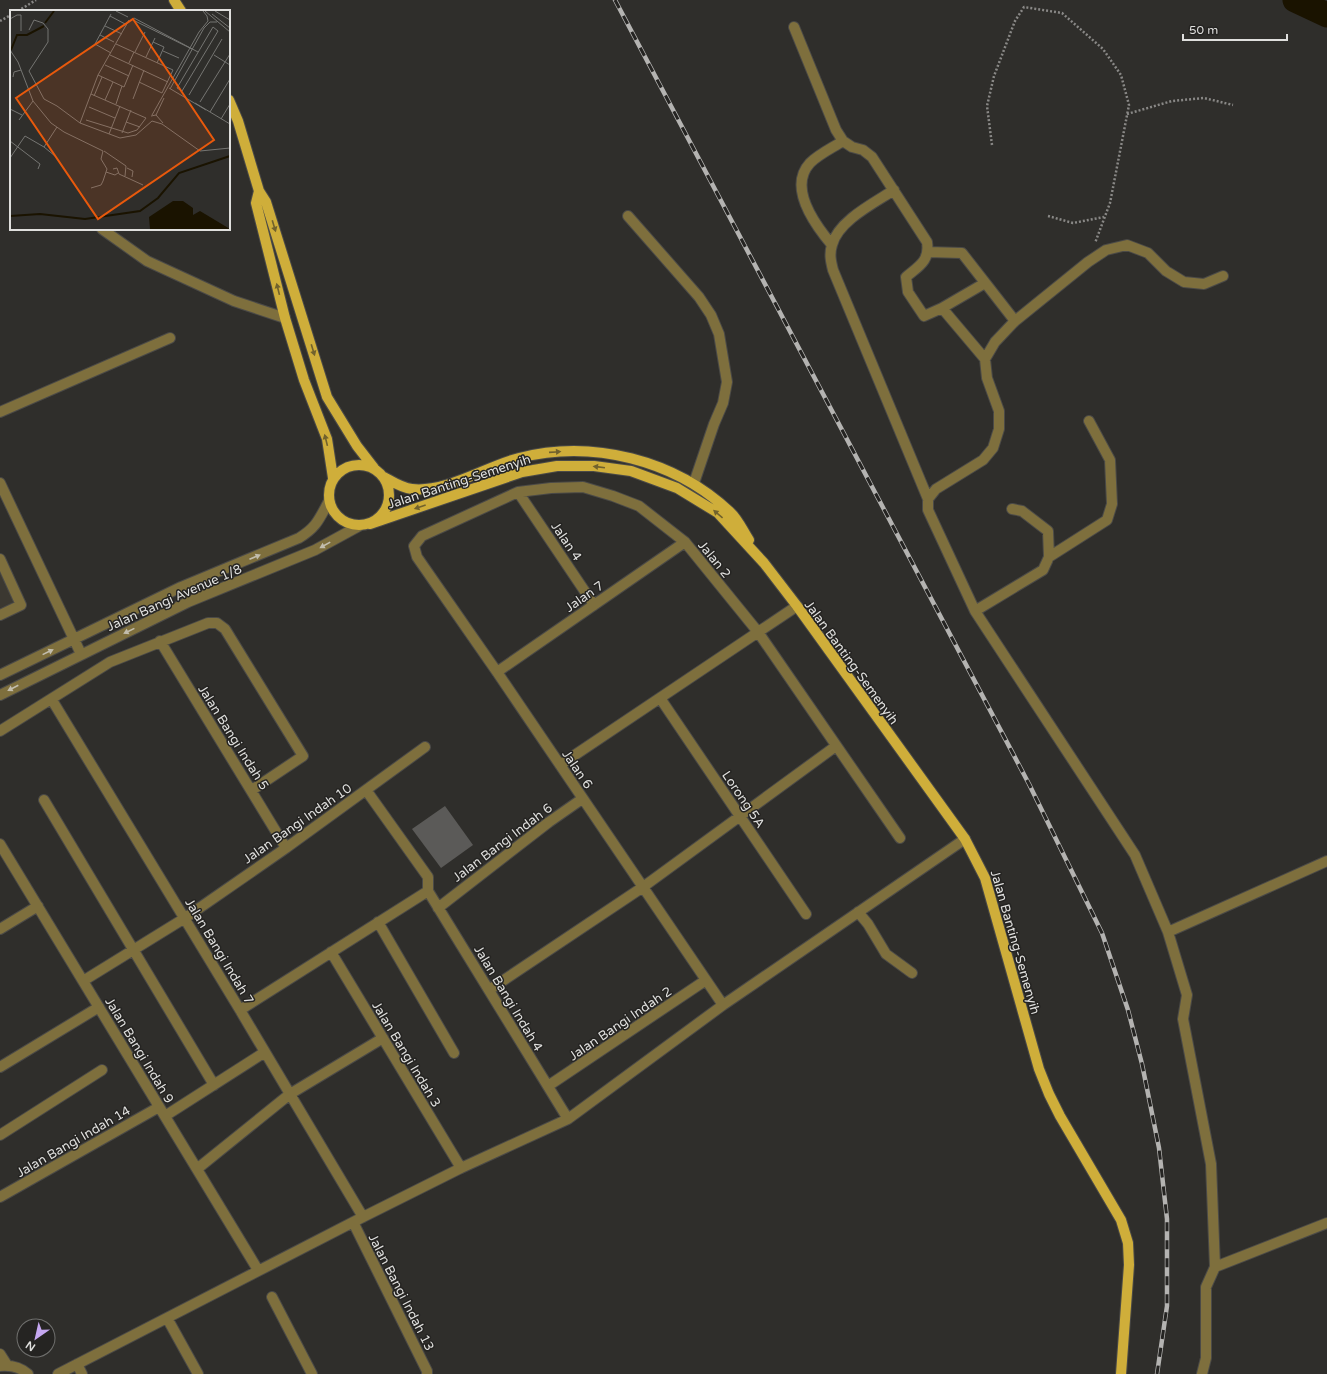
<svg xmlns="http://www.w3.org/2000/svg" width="1327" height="1374" viewBox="0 0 1327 1374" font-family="'Varela Round',sans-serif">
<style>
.built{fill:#3b3831}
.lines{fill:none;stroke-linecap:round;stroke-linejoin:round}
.river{stroke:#1a1300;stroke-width:25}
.building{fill:#5b5a58}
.minor-casing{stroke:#4b4a47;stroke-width:12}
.major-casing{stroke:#4b4a47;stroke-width:12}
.path{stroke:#898886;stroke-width:2.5;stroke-dasharray:2 2;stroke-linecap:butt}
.minor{stroke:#7e6f3d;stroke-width:10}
.major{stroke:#cfae3a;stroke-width:10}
.rail-casing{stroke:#b4b3b1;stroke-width:4.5}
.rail{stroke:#252422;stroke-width:3;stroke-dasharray:9;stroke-linecap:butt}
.oneway{fill:#71622d}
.oneway2{fill:#c2bdad}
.labels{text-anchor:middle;stroke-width:3;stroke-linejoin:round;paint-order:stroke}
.street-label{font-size:13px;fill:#dfdfdd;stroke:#252422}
.inset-river{fill:none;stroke:#1a1300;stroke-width:2}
.inset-road{fill:none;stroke:#757572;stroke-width:1}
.view{fill:#e8590c;fill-opacity:0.15;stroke:#e8590c;stroke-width:2}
.inset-edge{fill:none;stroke:#dfdfdd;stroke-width:2}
</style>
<rect width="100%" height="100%" fill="#2f2e2b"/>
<path class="built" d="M0,570L14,602L0,608Z"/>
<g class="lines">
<path class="river" d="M1295,0L1327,15"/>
</g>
<path class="building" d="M445,806L473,845L441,868L412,829Z"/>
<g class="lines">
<defs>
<path id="minor" d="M794,27L836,130L843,141L852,147L863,150L872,157L927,242C930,261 919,266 906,277L908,292L924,316L942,308
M894,190C874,203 838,221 832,245C829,254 831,262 833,270L928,499
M628,216L699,297L711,315L719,334L727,382L723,403L714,424L694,483
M102,229L147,261L234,301L285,318
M832,245C816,226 787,188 810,163C819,154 832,148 843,141
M928,252L962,253L1015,321
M985,283L942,308L985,359
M0,412L170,338
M0,483L81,654
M518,492L594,605
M1049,557L1107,520L1112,504L1110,460L1089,421
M0,559L21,605L0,615
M975,611L1043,570L1049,557L1048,531L1022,511L1012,509
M160,641L286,848
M497,672L685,542
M0,675L181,587L299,538C317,527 319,519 329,501
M0,695L188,602L315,550L359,526
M660,698L806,914
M52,700L240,1010L363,1217
M0,731L110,662L208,623H217L225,629L303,756L252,790
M560,765L797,606
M366,790L428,877V891
M44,800L214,1085
M0,844L258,1270
M428,891L568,1119
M438,908L549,822L582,799
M858,912L868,924L886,954L912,973
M378,922L454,1053
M0,929L38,906
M1168,932L1327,861
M331,952L461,1168
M83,981L185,918L286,848L425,747
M489,990L643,887L836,746
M723,1005L497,672L417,557L414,546L422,536L518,492L551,488L583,487L613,496L639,506L685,542L758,632L900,838
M240,1010L428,891
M0,1067L99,1007
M548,1086L706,980
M165,1116L265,1052
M0,1135L102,1070
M197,1169L290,1094L383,1038
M0,1197L159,1107
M353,1222L427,1371V1374
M1215,1267L1327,1223
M272,1297L312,1374
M167,1318L198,1374
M0,1354L7,1365
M77,1364L82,1374
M0,1366C11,1365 20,1367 28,1374
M58,1374L363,1217L461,1168L568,1119L723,1005L965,839
M1202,1374L1206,1358V1287L1215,1267L1211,1164L1183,1019L1187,995L1168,932L1135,855L975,611L928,510V499L936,489L983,460L993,448L999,429V411L987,378L985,359L995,342L1015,321L1088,262L1106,250L1127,245L1148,253L1166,271L1184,282L1204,284L1223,276"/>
<path id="major" d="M174,0L181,11
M229,100L238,121L259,191L266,202L327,397L357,446L374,468
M259,191L256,203L285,318L304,380L327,439L333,478
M329 495a30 30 0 1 1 60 0a30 30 0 1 1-60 0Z
M384,477C393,482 402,488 412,489C446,493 487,466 519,458C592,439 675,460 730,512C738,519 743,531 749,540
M370,524L522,472L557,466H594L631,471L677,488L718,513L764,563L797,606L965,839L985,878L1039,1069L1049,1094L1060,1116L1121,1220L1128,1243L1129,1265L1121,1374"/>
</defs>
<use href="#minor" class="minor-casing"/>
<use href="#major" class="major-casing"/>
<path class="path" d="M18,11L36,0
M0,21L11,15
M1127,114L1172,101L1204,98L1233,105
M992,145L987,106L994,76L1015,21L1024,7L1062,13L1103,49L1121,75L1129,105L1110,203L1095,243
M1048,216L1073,223L1104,217"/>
<use href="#minor" class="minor"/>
<use href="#major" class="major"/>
<defs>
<path id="rail" d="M615,0L1029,784L1102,933L1128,1010L1142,1064L1159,1148L1167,1219V1306L1157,1374"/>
</defs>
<use href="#rail" class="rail-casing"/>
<use href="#rail" class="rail"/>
</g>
<defs><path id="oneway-solid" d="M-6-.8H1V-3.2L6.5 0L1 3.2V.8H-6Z"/></defs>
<g class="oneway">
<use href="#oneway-solid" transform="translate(274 226) rotate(73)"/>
<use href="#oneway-solid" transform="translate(278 289) rotate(-104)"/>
<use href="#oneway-solid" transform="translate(313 350) rotate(73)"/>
<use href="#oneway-solid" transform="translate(326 440) rotate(-104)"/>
<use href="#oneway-solid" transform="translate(555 452) rotate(-4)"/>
<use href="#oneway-solid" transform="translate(599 467) rotate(-173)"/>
<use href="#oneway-solid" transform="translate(420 507) rotate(161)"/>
<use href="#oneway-solid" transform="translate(718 514) rotate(-140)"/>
</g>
<g class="oneway2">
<use href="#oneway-solid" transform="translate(325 545) rotate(151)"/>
<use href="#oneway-solid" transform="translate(255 557) rotate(-23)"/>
<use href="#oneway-solid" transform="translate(129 631) rotate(154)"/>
<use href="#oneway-solid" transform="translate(48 652) rotate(-26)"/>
<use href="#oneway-solid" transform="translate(13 688) rotate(153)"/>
</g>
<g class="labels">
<g class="street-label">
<text transform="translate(459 481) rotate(-18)" y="5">Jalan Banting-Semenyih</text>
<text transform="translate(567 541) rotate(56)" y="5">Jalan 4</text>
<text transform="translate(715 559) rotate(51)" y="5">Jalan 2</text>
<text transform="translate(584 596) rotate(-35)" y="5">Jalan 7</text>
<text transform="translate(174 597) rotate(-24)" y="5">Jalan Bangi Avenue 1/8</text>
<text transform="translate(852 662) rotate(54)" y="5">Jalan Banting-Semenyih</text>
<text transform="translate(234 737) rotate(58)" y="5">Jalan Bangi Indah 5</text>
<text transform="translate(578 769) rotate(56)" y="5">Jalan 6</text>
<text transform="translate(744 799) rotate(56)" y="5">Lorong 5A</text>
<text transform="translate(297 823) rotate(-35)" y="5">Jalan Bangi Indah 10</text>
<text transform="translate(502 842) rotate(-37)" y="5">Jalan Bangi Indah 6</text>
<text transform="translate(1016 942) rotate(74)" y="5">Jalan Banting-Semenyih</text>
<text transform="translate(220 951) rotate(59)" y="5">Jalan Bangi Indah 7</text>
<text transform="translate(509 998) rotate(59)" y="5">Jalan Bangi Indah 4</text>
<text transform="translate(620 1023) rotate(-34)" y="5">Jalan Bangi Indah 2</text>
<text transform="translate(140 1050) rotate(59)" y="5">Jalan Bangi Indah 9</text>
<text transform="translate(407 1054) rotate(59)" y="5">Jalan Bangi Indah 3</text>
<text transform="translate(73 1141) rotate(-30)" y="5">Jalan Bangi Indah 14</text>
<text transform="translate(402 1292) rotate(63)" y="5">Jalan Bangi Indah 13</text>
</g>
</g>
<g transform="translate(10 10)">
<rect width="220" height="220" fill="#2f2e2b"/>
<path d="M163,191H173L183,198V205L190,201L220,219H140L139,207Z" fill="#1a1300"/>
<path class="inset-river" d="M35,13L44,1M1,40L7,25H17L34,16M0,206L30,204L75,209L130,201L148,188L169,163L220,146"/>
<path class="inset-road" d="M106,1L118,7M195,1L220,22M205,1L220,10M202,4L220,18M100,6L117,15M124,8L188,42M0,9L7,5H11V21M123,10L182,39M95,16L112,24M203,17L208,21L172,81L167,78ZM19,20L24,10L33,13L38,19V32L19,61L34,89L47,96L70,113L110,128L126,125L142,111M90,25L104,32M143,32L154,37L147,53M106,34L163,60L152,83L129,72M0,40L8,52L23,91L41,113L54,122L93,141L91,149L97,159L93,171L91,175L81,178M153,41L169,48M125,42L135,22M101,43L85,34L101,4M100,45L158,72M204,45L220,55M136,47L145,28M119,53L124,42M95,55L119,66M88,65L114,77L123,55M3,67L4,62L11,60M159,78L196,100M160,79L194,18L200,12H207M179,85L212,29M84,86L92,67M123,89L134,60M95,90L103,72M190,92L220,44M185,93L220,114M106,94L112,76M79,97L105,108M0,99L12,105M200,102L220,69M142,105L189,22L198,11L197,6L193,1M146,105L154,88M141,106L146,105L153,113M211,109L220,94M9,110L23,91M76,110L118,123L127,120L136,108L81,84M142,111L152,114L190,141L220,138M116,112L130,117M70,113L88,65L119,10M112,123L121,100M99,124L110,96M0,131L30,154L28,159M94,141L116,156L115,166M45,146L34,137L47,117M0,148L15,126L34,137M117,158L123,161L122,167M103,159L107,158L109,164L133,175M96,162L105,165L108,163"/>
<path class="view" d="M123,9L204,130L88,209L6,88Z"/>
<rect width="220" height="220" class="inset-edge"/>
</g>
<g transform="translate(36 1338) rotate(214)"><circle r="19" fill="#252422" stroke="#6f6f6d"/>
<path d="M0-3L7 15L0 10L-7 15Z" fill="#c5a7f1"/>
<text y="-6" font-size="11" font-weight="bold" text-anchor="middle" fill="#dfdfdd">N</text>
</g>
<path d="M1183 34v6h104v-6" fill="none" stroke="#dfdfdd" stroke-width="2"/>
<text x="1189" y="34" font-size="12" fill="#dfdfdd" stroke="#252422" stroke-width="3" paint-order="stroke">50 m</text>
</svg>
